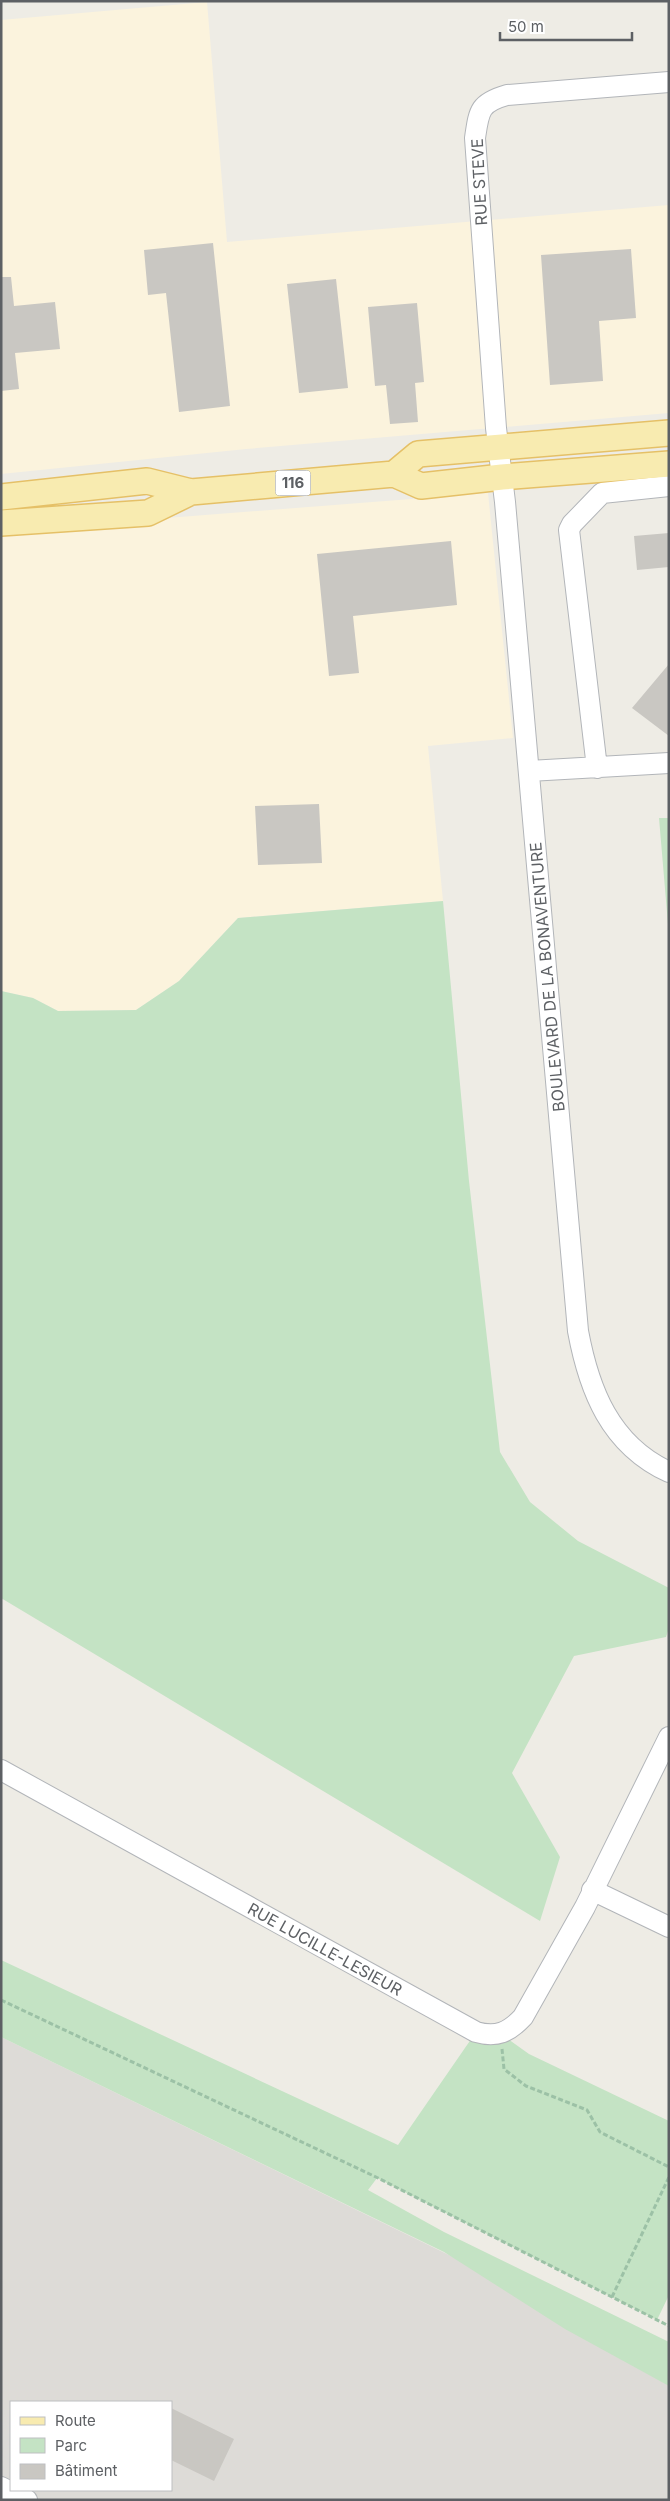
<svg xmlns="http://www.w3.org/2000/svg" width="670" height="2501" viewBox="0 0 670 2501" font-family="Inter,sans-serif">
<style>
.commercial{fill:#fbf3dd}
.industrial{fill:#dddbd7;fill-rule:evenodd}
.green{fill:#c4e3c4}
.building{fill:#c9c7c2}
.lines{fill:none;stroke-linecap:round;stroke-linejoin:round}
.minor-casing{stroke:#b2b5b9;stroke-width:22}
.major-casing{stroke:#e5c067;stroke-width:28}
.path{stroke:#9cc1a6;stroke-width:3;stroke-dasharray:5 2.5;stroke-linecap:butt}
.minor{stroke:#fff;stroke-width:20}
.major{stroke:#f8ebb0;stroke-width:25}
.labels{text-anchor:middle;stroke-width:4;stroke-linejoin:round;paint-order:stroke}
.shield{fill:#fff;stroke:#8e9092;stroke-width:1}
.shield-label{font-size:15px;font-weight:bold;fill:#5d6064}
.street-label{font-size:16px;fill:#5d6064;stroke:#fff}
</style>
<rect width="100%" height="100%" fill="#eeece5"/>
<path class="commercial" d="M207,2L227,242L669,205V413L246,449L1,474V20Z
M488,493L513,738L428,746L443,901L238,918L179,981L136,1010L58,1011L33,998L1,991V531Z"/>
<path class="industrial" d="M1,2037L669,2362V2500H1ZM11,2402H171V2490H11Z"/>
<path class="green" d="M659,818H669V936Z
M443,901L469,1181L500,1452L530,1502L578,1541L669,1588V1628L666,1637L574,1656L512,1773L560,1857L540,1921L1,1598V991L33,998L58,1011L136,1010L179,981L238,918Z
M1,1960L398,2145L476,2032L501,2034L529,2054L669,2121V2295L657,2320L377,2178L368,2190L444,2232L669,2342V2386L565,2329L444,2252L1,2037Z"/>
<path class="building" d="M213,243L230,406L179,412L166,293L148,295L144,250Z
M631,249L636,318L599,321L603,381L550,385L541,255Z
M1,277H11L14,306L55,302L60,349L15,353L19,389L1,391Z
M336,279L348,388L299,393L287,284Z
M417,303L424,382L415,383L418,422L390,424L386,385L375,386L368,307Z
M669,533V567L637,570L634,536Z
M451,541L457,605L353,616L359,673L329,676L317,554Z
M669,664V736L632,708Z
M319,804L322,863L258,865L255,806Z
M171,2408L234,2439L214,2481L171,2460Z"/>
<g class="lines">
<defs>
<path id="minor" d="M669,82L507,95C479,103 479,111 475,138L496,428L505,502L578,1331C589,1390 610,1445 669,1472
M597,768L569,530L572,524L602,493L669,486
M529,771L669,763
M1,1770L476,2032C497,2038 509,2032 523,2017L585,1907L669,1737
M592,1890L669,1927
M1,2487L27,2500"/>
<path id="major" d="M394,474L418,454L669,433
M1,497L147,481L191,492L394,474L421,486L502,477L669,464
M1,523L148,513L191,492"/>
</defs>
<use href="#minor" class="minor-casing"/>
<use href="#major" class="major-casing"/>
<path class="path" d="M1,2000L376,2177L669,2326
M502,2049L504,2069L526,2086L587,2110L600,2132L669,2167
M612,2297L669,2177"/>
<use href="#minor" class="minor"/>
<use href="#major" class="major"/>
</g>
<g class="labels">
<rect class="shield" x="275.5" y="470.5" width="35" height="25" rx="4"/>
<g class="shield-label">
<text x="293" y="488">116</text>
</g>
<g class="street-label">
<text transform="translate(479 182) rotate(-93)" y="6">RUE STEVE</text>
<text transform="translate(547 977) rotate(-95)" y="6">BOULEVARD DE LA BONAVENTURE</text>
<text transform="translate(325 1949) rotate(29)" y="6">RUE LUCILLE-LESIEUR</text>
</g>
</g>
<rect width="670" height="2501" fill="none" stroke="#5d6064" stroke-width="5"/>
<rect x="10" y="2401" width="162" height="90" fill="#ffffff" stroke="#bebfc1"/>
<rect x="20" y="2417" width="25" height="8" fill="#f8ebb0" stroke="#bebfc1"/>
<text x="55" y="2426" font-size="15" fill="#5d6064">Route</text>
<rect x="20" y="2438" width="25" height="15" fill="#c4e3c4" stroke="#bebfc1"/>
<text x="55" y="2451" font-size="15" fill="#5d6064">Parc</text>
<rect x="20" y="2464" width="25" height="15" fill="#c9c7c2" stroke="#bebfc1"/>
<text x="55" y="2476" font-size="15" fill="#5d6064">Bâtiment</text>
<path d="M500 32v8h132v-8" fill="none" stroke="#5d6064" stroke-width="2.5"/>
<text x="508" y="32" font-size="15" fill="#5d6064" stroke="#ffffff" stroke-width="4" paint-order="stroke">50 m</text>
</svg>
